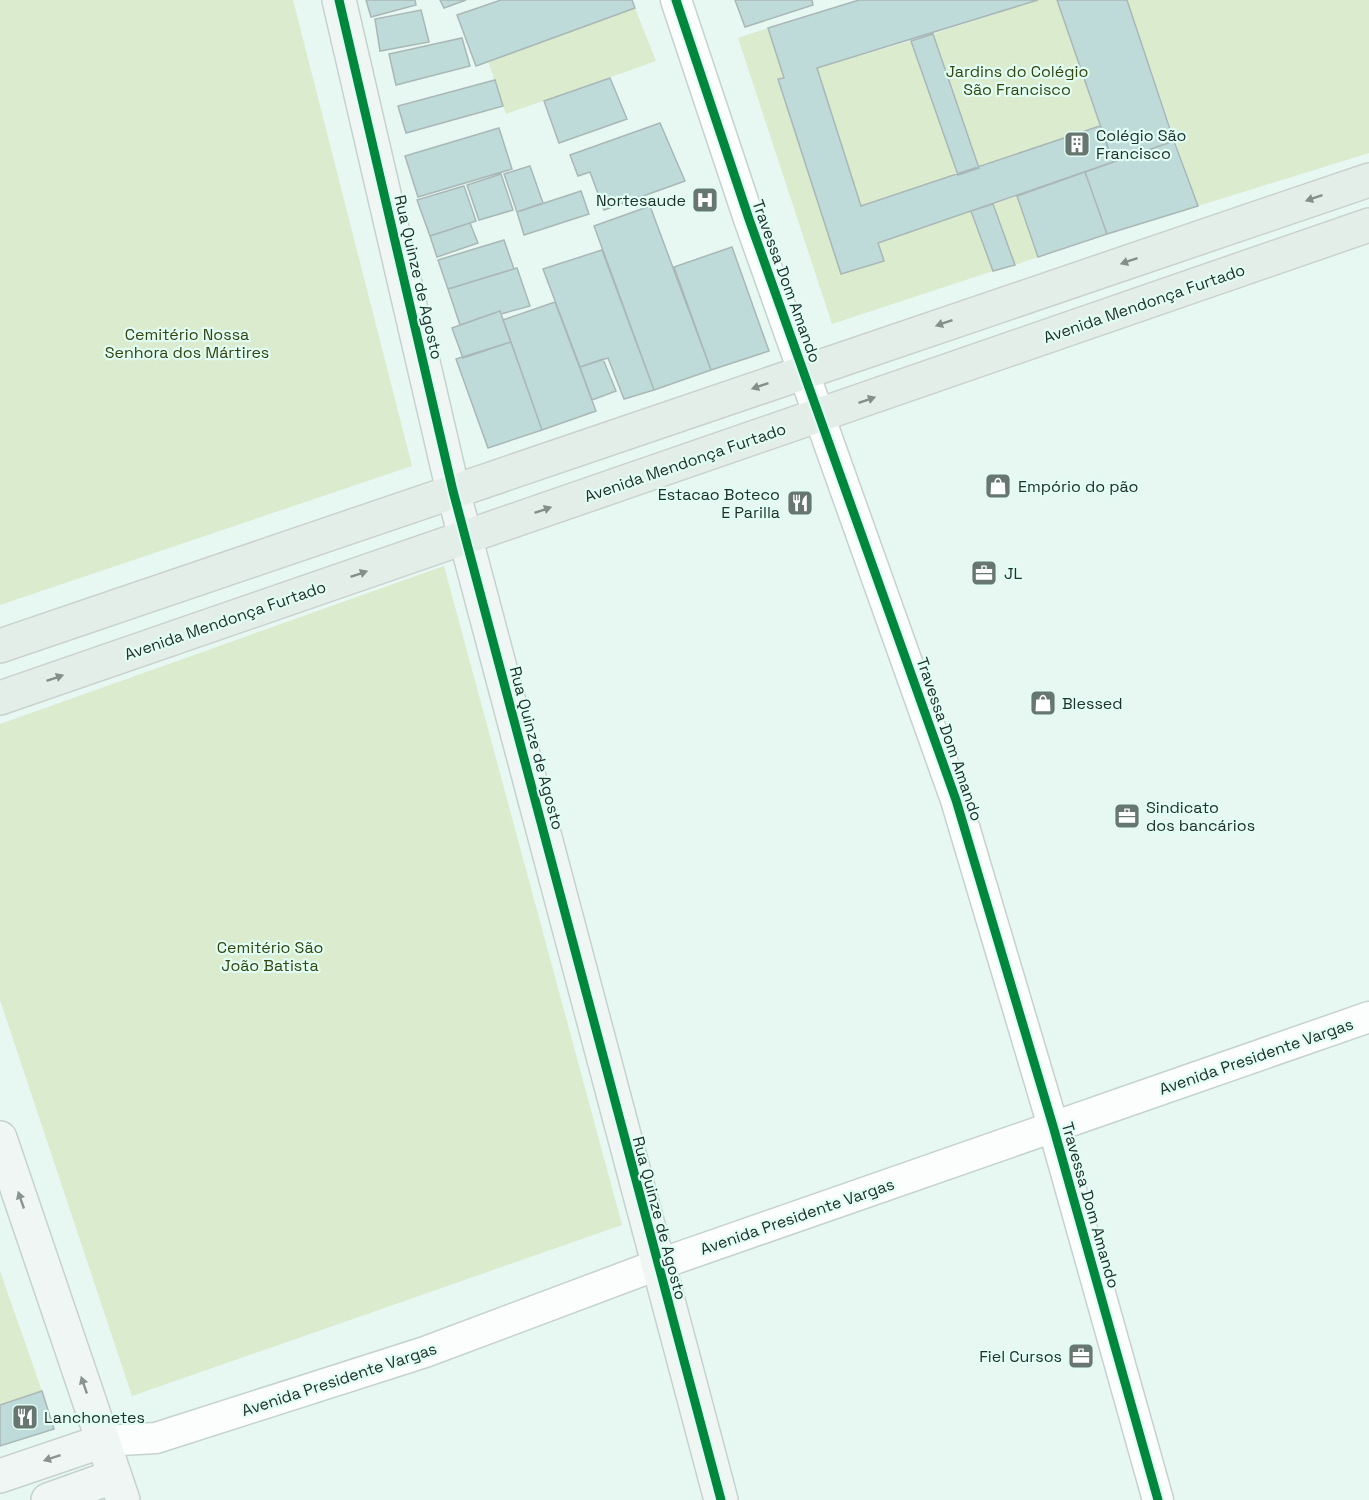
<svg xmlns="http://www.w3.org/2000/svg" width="1369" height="1500" viewBox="0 0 1369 1500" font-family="'Space Grotesk',sans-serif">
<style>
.green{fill:#dbebce}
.building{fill:#bedad9;stroke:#a9b8b6;stroke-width:1.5}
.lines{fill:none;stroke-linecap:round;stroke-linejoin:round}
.street-casing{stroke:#c5d2ce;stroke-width:33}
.secondary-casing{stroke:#c5d2ce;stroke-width:36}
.primary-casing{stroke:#cad2d0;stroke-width:36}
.street{stroke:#fbfefd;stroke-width:30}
.secondary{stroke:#f0f6f3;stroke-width:33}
.primary{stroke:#e4eee8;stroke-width:33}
.cycleway-casing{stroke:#e0fef4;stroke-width:13}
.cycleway{stroke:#00873e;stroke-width:9}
.oneway{fill:#838f8a}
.oneway2{fill:#899390}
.labels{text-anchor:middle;stroke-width:4.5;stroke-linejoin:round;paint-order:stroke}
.park-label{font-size:16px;fill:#36440e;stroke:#e0fef4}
.poi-label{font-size:16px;fill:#22302c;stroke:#e0fef4;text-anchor:start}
.street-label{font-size:16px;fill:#22302c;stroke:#e0fef4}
</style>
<rect width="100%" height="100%" fill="#e7f7f2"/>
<path class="green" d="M0,0H293L412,466L0,605Z
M1038,0H1057L1100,126L979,168L933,34Z
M1127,0H1369V153L1198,206Z
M635,8L656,61L506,114L488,61Z
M768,28L784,78L778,80L841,274L884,261L878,243L971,211L993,271L832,324L738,38Z
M911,41L958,175L861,206L817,68Z
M1017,196L1038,257L1015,265L993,204Z
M444,566L622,1225L132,1396L0,1000V724Z
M0,1271L42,1391L0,1405Z"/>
<path class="building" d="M366,0H415L416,5L371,17Z
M440,0H466L444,8Z
M501,0H632L635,8L476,66L457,15Z
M735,0H812L813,5L745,27Z
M859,0H1038L817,68L861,206L1100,126L1113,162L878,243L884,261L841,274L778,79L784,78L768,28Z
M1057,0H1127L1174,141L1113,162Z
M421,10L429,42L380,51L375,19Z
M933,34L979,168L958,175L911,41Z
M462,38L470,66L396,85L389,54Z
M610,78L627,119L559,143L544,101Z
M495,80L503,106L406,133L398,106Z
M660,123L685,181L604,210L590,172L578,176L570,155Z
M499,128L512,169L418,197L405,156Z
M1174,141L1198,206L1107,234L1085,172Z
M530,166L543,203L517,212L504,174Z
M1085,172L1107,234L1038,257L1017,196Z
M501,174L513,210L479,220L467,185Z
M464,186L476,221L430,236L417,200Z
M581,191L589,214L524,235L517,212Z
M993,204L1015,265L993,271L971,211Z
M650,206L711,370L654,390L594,226Z
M470,223L478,243L437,257L430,236Z
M504,240L514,269L448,289L438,260Z
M732,247L769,351L711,370L674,267Z
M602,250L654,390L624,399L608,358L580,367L543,269Z
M517,268L530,306L501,314L500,311L460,325L448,289Z
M555,302L596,411L542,430L503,320Z
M500,311L511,342L463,358L452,328Z
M511,342L542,430L488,448L456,359Z
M603,359L616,391L592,400L580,367Z
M42,1391L54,1429L0,1446V1405Z"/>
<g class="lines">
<defs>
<path id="street" d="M676,0L749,219L956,800L1053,1126L1158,1500
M103,1441L156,1438L425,1352L657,1265L1369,1017"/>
<path id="secondary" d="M339,0L453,491L721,1500
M0,1138L123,1500
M0,1476L103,1441
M48,1500L115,1476"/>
<path id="primary" d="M0,646L1369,180
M0,698L1369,225"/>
</defs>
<use href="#street" class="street-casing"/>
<use href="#secondary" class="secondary-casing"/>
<use href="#primary" class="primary-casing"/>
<use href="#street" class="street"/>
<use href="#secondary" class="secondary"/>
<use href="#primary" class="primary"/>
<defs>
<path id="cycleway" d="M339,0L453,491L721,1500
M676,0L749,219L956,800L1053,1126L1158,1500"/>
</defs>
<use href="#cycleway" class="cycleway-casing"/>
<use href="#cycleway" class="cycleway"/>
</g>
<defs><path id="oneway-solid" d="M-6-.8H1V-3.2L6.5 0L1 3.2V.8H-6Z" transform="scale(1.5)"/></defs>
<g class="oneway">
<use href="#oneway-solid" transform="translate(1314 198) rotate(161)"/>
<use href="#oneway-solid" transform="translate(1129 261) rotate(161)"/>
<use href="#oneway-solid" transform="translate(944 323) rotate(161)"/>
<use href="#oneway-solid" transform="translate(760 386) rotate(161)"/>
<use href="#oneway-solid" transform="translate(867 400) rotate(-19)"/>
<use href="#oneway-solid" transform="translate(543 510) rotate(-19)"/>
<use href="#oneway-solid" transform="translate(359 574) rotate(-19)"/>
<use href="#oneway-solid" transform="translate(55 678) rotate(-19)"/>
</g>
<g class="oneway2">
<use href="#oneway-solid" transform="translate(21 1200) rotate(-109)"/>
<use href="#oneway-solid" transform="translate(84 1385) rotate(-109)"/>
<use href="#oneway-solid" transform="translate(52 1458) rotate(162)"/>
</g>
<defs>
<symbol id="building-square" viewBox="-11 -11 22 22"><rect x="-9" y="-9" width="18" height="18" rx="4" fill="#677671" stroke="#e0fef4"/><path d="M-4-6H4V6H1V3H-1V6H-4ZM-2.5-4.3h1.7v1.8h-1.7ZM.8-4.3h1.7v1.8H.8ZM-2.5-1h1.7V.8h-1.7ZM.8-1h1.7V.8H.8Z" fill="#fff"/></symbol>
<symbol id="hospital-square" viewBox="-11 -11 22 22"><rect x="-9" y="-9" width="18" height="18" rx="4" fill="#677671" stroke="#e0fef4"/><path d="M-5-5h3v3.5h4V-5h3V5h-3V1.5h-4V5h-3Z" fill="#fff"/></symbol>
<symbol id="shop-square" viewBox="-11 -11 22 22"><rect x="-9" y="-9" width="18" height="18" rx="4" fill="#677671" stroke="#e0fef4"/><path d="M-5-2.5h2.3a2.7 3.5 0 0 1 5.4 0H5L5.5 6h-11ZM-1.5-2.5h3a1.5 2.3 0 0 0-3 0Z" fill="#fff"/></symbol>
<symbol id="restaurant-square" viewBox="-11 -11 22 22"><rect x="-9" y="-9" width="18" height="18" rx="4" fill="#677671" stroke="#e0fef4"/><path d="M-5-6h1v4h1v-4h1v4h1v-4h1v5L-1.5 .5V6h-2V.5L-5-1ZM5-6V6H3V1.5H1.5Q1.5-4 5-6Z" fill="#fff"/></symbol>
<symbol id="office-square" viewBox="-11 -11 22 22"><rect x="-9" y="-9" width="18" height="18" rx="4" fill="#677671" stroke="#e0fef4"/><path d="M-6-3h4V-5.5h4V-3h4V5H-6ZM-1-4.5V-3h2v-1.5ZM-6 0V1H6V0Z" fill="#fff"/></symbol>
</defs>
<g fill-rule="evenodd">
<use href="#building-square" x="1062" y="129" width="30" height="30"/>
<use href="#hospital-square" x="690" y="185" width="30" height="30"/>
<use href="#shop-square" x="983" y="471" width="30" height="30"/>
<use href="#restaurant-square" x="785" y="488" width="30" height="30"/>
<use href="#office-square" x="969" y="558" width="30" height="30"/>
<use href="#shop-square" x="1028" y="688" width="30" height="30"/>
<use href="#office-square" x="1112" y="801" width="30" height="30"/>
<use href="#office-square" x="1066" y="1341" width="30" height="30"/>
<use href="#restaurant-square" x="10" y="1402" width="30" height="30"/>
</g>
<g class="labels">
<g class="park-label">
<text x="1017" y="77">Jardins do Colégio<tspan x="1017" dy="18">São Francisco</tspan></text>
<text x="187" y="340">Cemitério Nossa<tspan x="187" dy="18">Senhora dos Mártires</tspan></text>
<text x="270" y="953">Cemitério São<tspan x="270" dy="18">João Batista</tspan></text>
</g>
<g class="poi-label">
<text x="1096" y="141">Colégio São<tspan x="1096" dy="18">Francisco</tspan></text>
<text x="686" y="206" text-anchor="end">Nortesaude</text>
<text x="1018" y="492">Empório do pão</text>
<text x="780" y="500" text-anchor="end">Estacao Boteco<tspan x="780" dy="18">E Parilla</tspan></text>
<text x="1004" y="579">JL</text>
<text x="1062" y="709">Blessed</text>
<text x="1146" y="813">Sindicato<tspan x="1146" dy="18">dos bancários</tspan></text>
<text x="1062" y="1362" text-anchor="end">Fiel Cursos</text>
<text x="44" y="1423">Lanchonetes</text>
</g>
<g class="street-label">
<text transform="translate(419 277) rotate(77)" y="6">Rua Quinze de Agosto</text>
<text transform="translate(787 281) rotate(70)" y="6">Travessa Dom Amando</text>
<text transform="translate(1144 303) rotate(-19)" y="6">Avenida Mendonça Furtado</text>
<text transform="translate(685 462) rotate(-19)" y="6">Avenida Mendonça Furtado</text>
<text transform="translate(225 620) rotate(-19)" y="6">Avenida Mendonça Furtado</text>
<text transform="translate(950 739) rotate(71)" y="6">Travessa Dom Amando</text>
<text transform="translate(537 748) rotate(75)" y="6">Rua Quinze de Agosto</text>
<text transform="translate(1256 1056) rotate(-19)" y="6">Avenida Presidente Vargas</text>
<text transform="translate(1091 1205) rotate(74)" y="6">Travessa Dom Amando</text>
<text transform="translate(797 1216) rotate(-19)" y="6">Avenida Presidente Vargas</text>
<text transform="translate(660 1218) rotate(75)" y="6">Rua Quinze de Agosto</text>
<text transform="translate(339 1379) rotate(-18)" y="6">Avenida Presidente Vargas</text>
</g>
</g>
</svg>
